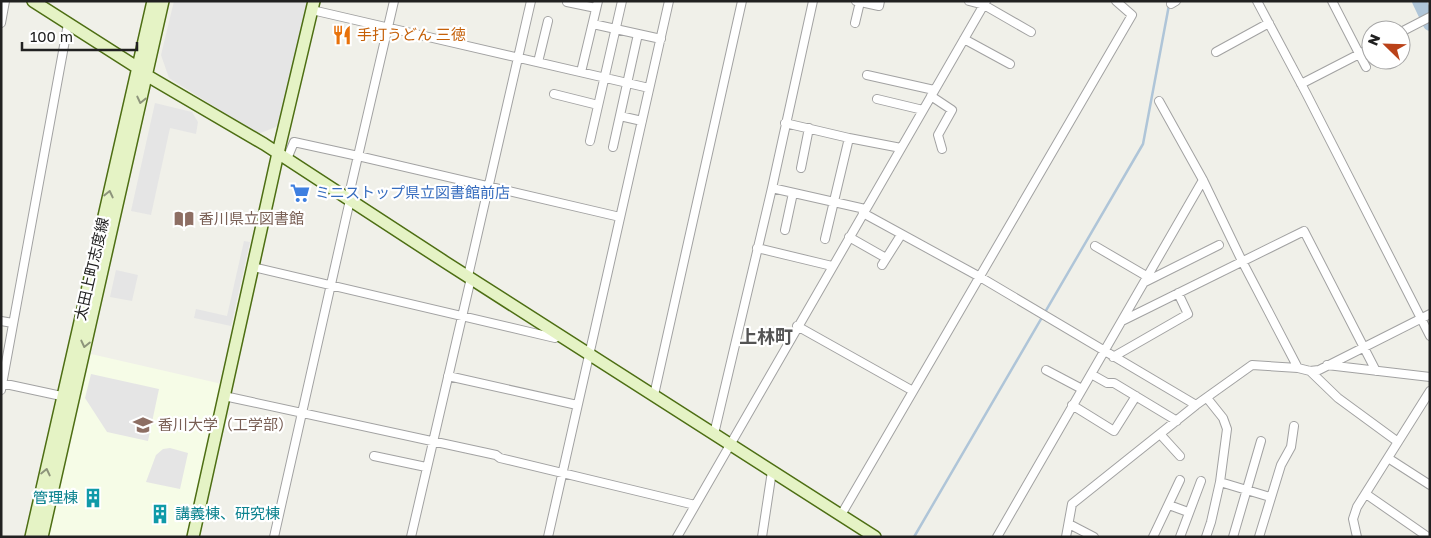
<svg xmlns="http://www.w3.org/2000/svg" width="1431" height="538" viewBox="0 0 1431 538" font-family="'Golos Text','Noto Sans JP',sans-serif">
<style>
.education{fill:#f6fce7}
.parking{fill:#e5e5e5}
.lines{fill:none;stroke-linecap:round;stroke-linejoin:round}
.stream{stroke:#afc5d8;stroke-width:2.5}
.river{stroke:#afc5d8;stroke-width:14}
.street-casing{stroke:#a2a2a2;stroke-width:10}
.secondary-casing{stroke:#4d6e13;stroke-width:14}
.street{stroke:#fff;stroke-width:8}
.secondary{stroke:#e5f3c5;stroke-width:11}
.oneway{stroke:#8d947b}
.labels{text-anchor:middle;stroke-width:4.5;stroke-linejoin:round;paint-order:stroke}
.food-label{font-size:15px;fill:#c56008;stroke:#fff;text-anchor:start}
.shop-label{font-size:15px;fill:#366cbe;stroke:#fff;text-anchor:start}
.education-label{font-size:15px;fill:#785e54;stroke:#fff;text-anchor:start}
.street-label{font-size:15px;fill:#212121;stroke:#fff}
.culture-label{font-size:15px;fill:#0d838f;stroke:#fff;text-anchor:end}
.quarter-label{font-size:18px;font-weight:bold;fill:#545454;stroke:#fff}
</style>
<rect width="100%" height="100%" fill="#f0f0e9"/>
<path class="education" d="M91,354L222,384L186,537H49Z"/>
<path class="parking" d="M174,1H309L281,125L258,134L169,78L161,55Z
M155,103L192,112L198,122L196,134L170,128L151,215L131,211Z
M244,241L250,242L231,326L194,318L196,309L227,316Z
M116,270L138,275L132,301L110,297Z
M91,374L159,389L148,441L107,432L85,398Z
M170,448L188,453L180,489L146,482L156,455L163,449Z"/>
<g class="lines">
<path class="stream" d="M914,537L1143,144L1169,5"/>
<path class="river" d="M1419,1L1430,24"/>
<defs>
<path id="street" d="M856,1L879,6L880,1
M969,1L984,5L1031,32
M1257,1L1306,93L1430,336
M1332,1L1366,67
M567,2L596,8
M1171,4L1176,1
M312,10L649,88
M1,23L5,1
M855,23L860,2
M593,24L661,39
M1401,32L1430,17
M964,39L1010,64
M1216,52L1269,23
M538,62L548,21
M581,72L598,1
M867,75L934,90
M1301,84L1371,48
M554,94L598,105
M931,96L952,110L938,135L942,149
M877,99L923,110
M1159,101L1203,180L1242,261L1298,368L1310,371L1319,370L1430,314
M620,116L642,121
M785,123L849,138L825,239
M849,138L901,148
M590,141L622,1
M613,147L638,34
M287,159L294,142L358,156L620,217
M801,168L809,128
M772,188L865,209
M348,199L394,1
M863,213L980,277L1196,405
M785,230L793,193
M849,237L886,258
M1095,246L1148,277
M757,248L832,266
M882,265L901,235
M253,267L555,338L558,334
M468,276L531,1
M1145,282L1219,245
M1,321L13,323
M1122,321L1304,231L1376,371
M797,326L913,391
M1113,357L1188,314L1178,293
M1327,365L1430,377
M1046,370L1082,389
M1310,371L1338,398L1398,442
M1091,374L1107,383H1114L1177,421
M448,376L577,405
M1,383L66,397
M1,390L68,24
M654,395L742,1
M224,396L496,455L500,458L695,505
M1072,405L1114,431L1136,396
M714,434L772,188L813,1
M1160,434L1180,456
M374,456L426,467
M1388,458L1430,485
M1220,482L1270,497
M1366,494L1428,537
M1169,505L1188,512
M841,515L1132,15L1116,1
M1069,524L1094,537
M274,537L350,200
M411,537L471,278
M548,537L669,1
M677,537L986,1
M762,537L772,471
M997,537L1203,180
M1066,537L1072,504L1196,405L1252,365L1298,368
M1153,537L1180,480
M1180,537L1201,481
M1206,537L1211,522L1220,482L1227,429L1223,418L1207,398
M1233,537L1261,441
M1259,537L1281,465L1291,447L1294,426
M1357,537L1353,519L1357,507L1430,391"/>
<path id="secondary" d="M33,1L138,68L146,75L264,144L445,262L875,537
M31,537L153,1
M42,537L163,1
M193,537L278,153L314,1"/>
</defs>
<use href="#street" class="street-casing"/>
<use href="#secondary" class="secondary-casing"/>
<use href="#street" class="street"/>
<use href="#secondary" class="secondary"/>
</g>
<defs><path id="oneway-chevron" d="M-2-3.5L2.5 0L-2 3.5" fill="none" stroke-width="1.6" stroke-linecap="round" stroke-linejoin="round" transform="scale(1.25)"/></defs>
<g class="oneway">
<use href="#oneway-chevron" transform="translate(141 100) rotate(103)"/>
<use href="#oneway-chevron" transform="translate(109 194) rotate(-77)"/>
<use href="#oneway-chevron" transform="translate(85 344) rotate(103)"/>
<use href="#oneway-chevron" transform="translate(46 472) rotate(-77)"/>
</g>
<defs>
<symbol id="restaurant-bare" viewBox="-9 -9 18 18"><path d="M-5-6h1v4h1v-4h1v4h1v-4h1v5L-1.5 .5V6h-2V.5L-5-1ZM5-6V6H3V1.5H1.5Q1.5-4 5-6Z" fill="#e8710a" stroke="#fff" stroke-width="2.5" paint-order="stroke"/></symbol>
<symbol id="supermarket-bare" viewBox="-9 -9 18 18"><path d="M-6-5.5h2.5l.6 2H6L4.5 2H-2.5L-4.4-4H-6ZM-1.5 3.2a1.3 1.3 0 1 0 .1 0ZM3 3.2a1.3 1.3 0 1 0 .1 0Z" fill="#3f7fe0" stroke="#fff" stroke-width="2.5" paint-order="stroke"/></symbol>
<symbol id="library-bare" viewBox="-9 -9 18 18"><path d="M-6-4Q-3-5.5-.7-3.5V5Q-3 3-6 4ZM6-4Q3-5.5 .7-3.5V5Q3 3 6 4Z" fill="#8d6e63" stroke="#fff" stroke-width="2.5" paint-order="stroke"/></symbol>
<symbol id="university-bare" viewBox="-9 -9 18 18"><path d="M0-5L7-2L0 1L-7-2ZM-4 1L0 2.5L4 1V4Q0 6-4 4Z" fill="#8d6e63" stroke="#fff" stroke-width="2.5" paint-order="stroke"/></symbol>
<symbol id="building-bare" viewBox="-9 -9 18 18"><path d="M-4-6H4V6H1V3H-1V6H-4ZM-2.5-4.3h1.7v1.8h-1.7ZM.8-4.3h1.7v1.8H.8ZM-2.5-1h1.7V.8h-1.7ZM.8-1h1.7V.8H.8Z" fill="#0f9aa8" stroke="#fff" stroke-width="2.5" paint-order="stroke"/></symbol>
</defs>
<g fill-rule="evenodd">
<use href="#restaurant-bare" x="328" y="21" width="28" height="28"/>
<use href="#supermarket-bare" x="286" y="179" width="28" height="28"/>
<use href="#library-bare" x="170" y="205" width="28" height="28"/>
<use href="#university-bare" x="129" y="411" width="28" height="28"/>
<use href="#building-bare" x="79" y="484" width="28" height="28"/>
<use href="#building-bare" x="146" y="500" width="28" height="28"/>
</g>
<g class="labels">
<g class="food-label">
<text x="357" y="40">手打うどん 三徳</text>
</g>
<g class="shop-label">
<text x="315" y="198">ミニストップ県立図書館前店</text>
</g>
<g class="education-label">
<text x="199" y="224">香川県立図書館</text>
<text x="158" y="430">香川大学（工学部）</text>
</g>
<g class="street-label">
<text transform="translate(92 269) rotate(-77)" y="5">太田上町志度線</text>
</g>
<g class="culture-label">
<text x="78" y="503">管理棟</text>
<text x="175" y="519" text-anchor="start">講義棟、研究棟</text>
</g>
<g class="quarter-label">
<text x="766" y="343">上林町</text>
</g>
</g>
<rect width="1431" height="538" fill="none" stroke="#212121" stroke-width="5"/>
<g transform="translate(1386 45) rotate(293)"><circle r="24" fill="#ffffff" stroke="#a6a6a6"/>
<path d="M0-4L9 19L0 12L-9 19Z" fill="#ba4219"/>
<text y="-8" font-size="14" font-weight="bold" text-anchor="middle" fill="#212121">N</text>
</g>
<path d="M22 42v8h115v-8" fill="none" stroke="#212121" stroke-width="2.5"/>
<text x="30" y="42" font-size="15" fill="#212121" stroke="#ffffff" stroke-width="4" paint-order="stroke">100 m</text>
</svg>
